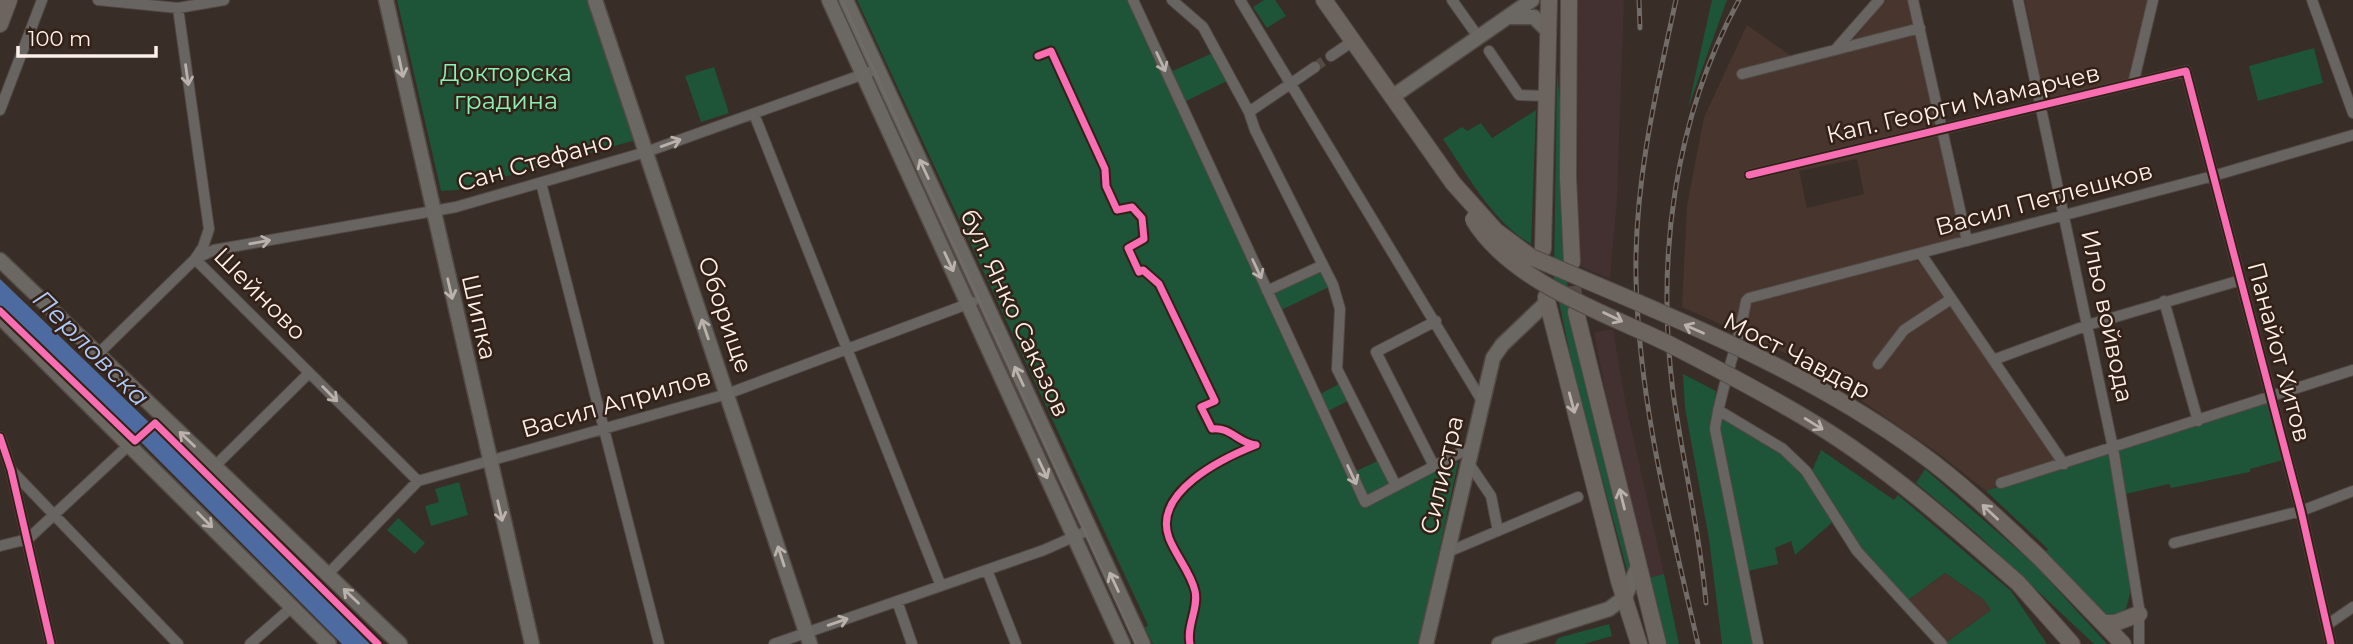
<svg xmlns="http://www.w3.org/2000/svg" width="2353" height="644" viewBox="0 0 2353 644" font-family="Montserrat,sans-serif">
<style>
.commercial{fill:#433031}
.industrial{fill:#47352e;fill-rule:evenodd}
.green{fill:#1e5437}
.water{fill:#4d6ba0}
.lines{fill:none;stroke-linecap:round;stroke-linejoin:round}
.street-tunnel{stroke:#564a44;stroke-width:10;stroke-dasharray:10 5;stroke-linecap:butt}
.primary-tunnel{stroke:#564a44;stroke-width:16;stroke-dasharray:16 8;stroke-linecap:butt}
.street-casing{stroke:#524944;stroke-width:12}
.secondary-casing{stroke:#524944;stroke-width:17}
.primary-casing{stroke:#524944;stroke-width:18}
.street{stroke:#686461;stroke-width:10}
.secondary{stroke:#6b6762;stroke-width:14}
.primary{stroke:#6b645f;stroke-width:16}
.tram{stroke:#716c68;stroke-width:2}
.rail-casing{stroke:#716c68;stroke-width:5}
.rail{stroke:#332117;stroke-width:2.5;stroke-dasharray:8;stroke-linecap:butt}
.primary-bridge-casing{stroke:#524944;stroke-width:18;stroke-linecap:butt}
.primary-bridge{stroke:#6b645f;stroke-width:16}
.cycleway-casing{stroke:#332117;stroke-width:11}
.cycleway{stroke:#f96db3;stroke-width:7}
.oneway{stroke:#bab1ac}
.oneway2{stroke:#bbb2ac}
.oneway3{stroke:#bbb1ab}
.labels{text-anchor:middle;stroke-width:5;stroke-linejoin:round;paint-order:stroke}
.park-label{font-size:24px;fill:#88f2b6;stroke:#332117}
.street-label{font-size:24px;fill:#fdf0e9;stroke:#332117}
.water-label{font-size:26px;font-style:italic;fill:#adcafd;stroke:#332117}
</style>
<rect width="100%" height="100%" fill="#382d27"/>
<path class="commercial" d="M1578,0H1624L1617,200L1610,279L1580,266L1577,236Z
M1613,329L1626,405L1664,574L1649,578L1610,416L1594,332Z"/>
<path class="industrial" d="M1886,0H1908L1961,239L1912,253L2064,464L1986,491L1939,454L1805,362L1682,307L1687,205L1704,117L1747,25L1791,56L1853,40ZM1857,159L1864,194L1807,208L1799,171Z
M2025,0H2151L2132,80L2045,101Z
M1945,573L1983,599L1991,610L1947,642L1908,600Z"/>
<path class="green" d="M397,0H589L636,140L457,190L441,191Z
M857,0H1130L1364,507L1453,460L1458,463L1419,644H1153L1145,628L1148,625Z
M1264,0H1275L1286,16L1267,28L1253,7Z
M1712,0H1727L1688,108Z
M2314,48L2323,83L2258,101L2249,66Z
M1217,51L1231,79L1180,104L1166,74Z
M714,67L729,113L701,122L685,76Z
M1557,71L1562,125L1565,274L1632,567L1628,574L1576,383L1554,278Z
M1536,110L1531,244C1492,221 1468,176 1443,139L1462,127L1467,131L1481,123L1492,138Z
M1323,265L1333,285L1277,312L1267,291Z
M1683,374L1716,391L1712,430L1754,644H1722L1709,539L1685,408Z
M1343,382L1352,399L1324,413L1316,396Z
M2271,397L2287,459L2250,469V472L2171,488L2169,484L2121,495C2128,533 2141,581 2122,617L2109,618L2046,552L2048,549L1986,491Z
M1718,410L1738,421L1806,471L1836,519L1795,555L1791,541L1775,548L1778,564L1744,572L1715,429Z
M1821,450L1894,500L1898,495L2011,591L2047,644H1948L1947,642L1991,610L1983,599L1945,573L1908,600L1861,548L1811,473Z
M1382,459L1394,484L1366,498L1354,472Z
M1925,469L2034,564L2107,644H2094L1976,533L1916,483Z
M459,482L468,515L431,526L425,506L439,502L435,489Z
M398,518L425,543L415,554L387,530Z
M1664,574L1679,644H1666L1649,578Z
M1609,624L1612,636L1584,644H1555L1558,638Z"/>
<path class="water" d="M0,279L156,429L370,644H342L143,444L0,307Z"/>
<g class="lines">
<path class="street-tunnel" d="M1315,67L1331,56"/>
<path class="primary-tunnel" d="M1573,286L1576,312"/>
<defs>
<path id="street" d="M98,0L178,8L224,0
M1133,0L1365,502L1471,447
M1172,0L1203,27L1249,112L1255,130L1333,285L1340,309L1337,369L1396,486
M1240,0L1482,401
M1452,0L1479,38
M1913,0L1967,241
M2018,0L2113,448L2139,608V644
M2312,0L2353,113
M1835,50L1879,0
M1489,51L1519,95L1547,96
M1331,56L1353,41
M1742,74L1920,28
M2133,84L2153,0
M0,110L42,0
M1249,112L1315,67
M754,114L941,586
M1749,175L2186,71L2301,511L2331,644
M541,183L659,644
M1921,254L2064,464
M195,259L214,250L456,207L646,152L878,69
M195,259L418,481
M1267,291L1323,265
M2164,301L2198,421
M99,353L195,259L203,247L209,229L178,8
M1993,360L2088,325L2241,280
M1878,364L1904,330L1951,299
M1718,410L1783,449L1806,471L1857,551L1942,644
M0,437L11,470L51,644
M1468,462L1491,496L1498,531
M215,466L309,373
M1434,466L1376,352L1436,321
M11,470L178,644
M2001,483L2353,370
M2174,543L2301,511L2353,491
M0,546L28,539L130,444
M1448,552L1578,497
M987,570L1016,644
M328,574L418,481L727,394L973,302
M897,601L912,644
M2327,625L2353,607
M250,644L292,607
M774,644L1044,550L1089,530
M1758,644L1715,429C1721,385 1739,345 1746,301L1749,298L2213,176L2353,135"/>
<path id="secondary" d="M386,0L532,644
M595,0L810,644
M829,0L1123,644
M846,0L1143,644
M1511,17H1534L1548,31
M1392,97L1532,0
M0,260L400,644
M0,317L329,644
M1426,644L1493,358L1502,345L1547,302
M1499,644L1609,609L1625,597L1638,566"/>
<path id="primary" d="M1324,0L1453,183
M1569,0L1568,177L1572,262
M0,24L9,0
M1543,249L1549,0
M1546,297L1619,581L1639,644
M1576,312L1658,644
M2040,558L2123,644
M2018,583L2072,644
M2104,623H2115L2139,614"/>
</defs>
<use href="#street" class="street-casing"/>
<use href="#secondary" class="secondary-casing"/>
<use href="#primary" class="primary-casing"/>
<use href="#street" class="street"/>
<use href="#secondary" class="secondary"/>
<use href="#primary" class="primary"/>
<path class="tram" d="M842,0L1136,644"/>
<defs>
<path id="rail" d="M1639,0L1640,28
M1676,0C1656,91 1634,184 1636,278C1639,404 1670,522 1698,644
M1706,603C1700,532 1683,463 1673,392C1656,258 1674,119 1739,0"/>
</defs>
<use href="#rail" class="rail-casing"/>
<use href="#rail" class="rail"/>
<defs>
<path id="primary-bridge" d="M1453,183L1496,231L1531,257C1664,314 1803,367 1920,453C1963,484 2002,522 2040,558
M1473,219C1511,282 1603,312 1667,343C1718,369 1768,395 1817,425C1890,470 1954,527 2018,583"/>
</defs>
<use href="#primary-bridge" class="primary-bridge-casing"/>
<use href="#primary-bridge" class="primary-bridge"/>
<defs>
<path id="cycleway" d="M1038,56L1051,51L1105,169L1106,186L1117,210L1132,207L1142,218L1144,239L1128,248L1139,272L1143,270L1159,284L1215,401L1201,407L1212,429C1230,426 1239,444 1256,445
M1749,175L2186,71L2301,511L2331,644
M0,311L135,441L155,423L378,644
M0,437L11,470L51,644
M1190,644C1186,626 1199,608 1195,591C1191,573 1176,556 1169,538C1152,492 1223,458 1256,445"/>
</defs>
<use href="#cycleway" class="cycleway-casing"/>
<use href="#cycleway" class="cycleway"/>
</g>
<defs><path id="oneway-shaft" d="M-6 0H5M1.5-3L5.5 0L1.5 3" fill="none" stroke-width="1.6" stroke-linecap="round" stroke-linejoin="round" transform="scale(1.75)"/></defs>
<g class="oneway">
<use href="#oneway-shaft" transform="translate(1161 62) rotate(65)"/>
<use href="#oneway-shaft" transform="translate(187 75) rotate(82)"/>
<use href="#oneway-shaft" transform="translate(671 143) rotate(-20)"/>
<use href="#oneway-shaft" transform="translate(260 242) rotate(-10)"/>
<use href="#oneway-shaft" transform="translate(1257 269) rotate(65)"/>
<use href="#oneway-shaft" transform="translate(330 394) rotate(45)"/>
<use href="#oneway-shaft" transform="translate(1352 475) rotate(65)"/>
<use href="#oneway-shaft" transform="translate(838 622) rotate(-19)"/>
</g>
<g class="oneway2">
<use href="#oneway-shaft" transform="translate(401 67) rotate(78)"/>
<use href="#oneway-shaft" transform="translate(924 169) rotate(-115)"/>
<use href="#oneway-shaft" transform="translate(949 262) rotate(65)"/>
<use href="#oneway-shaft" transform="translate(450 289) rotate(77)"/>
<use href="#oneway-shaft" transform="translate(705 329) rotate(-109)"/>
<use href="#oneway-shaft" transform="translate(1019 376) rotate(-115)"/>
<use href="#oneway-shaft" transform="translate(187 439) rotate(-136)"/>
<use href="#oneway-shaft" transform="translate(1043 469) rotate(65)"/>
<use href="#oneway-shaft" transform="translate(500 511) rotate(77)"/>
<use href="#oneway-shaft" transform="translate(205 520) rotate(45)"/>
<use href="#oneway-shaft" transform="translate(781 556) rotate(-108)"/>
<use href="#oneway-shaft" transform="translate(1114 582) rotate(-115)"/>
<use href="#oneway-shaft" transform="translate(351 596) rotate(-136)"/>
</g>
<g class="oneway3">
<use href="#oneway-shaft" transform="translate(1613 317) rotate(26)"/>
<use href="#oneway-shaft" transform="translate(1694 329) rotate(-156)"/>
<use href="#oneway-shaft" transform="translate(1572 403) rotate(75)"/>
<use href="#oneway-shaft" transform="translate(1814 424) rotate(32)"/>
<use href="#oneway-shaft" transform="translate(1622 499) rotate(-104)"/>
<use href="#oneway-shaft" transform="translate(1990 512) rotate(-137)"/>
</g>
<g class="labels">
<g class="park-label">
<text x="506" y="81">Докторска<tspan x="506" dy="28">градина</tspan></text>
</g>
<g class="street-label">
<text transform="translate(1963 104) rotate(-13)" y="8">Кап. Георги Мамарчев</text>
<text transform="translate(535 162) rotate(-16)" y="8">Сан Стефано</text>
<text transform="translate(2044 199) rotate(-15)" y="8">Васил Петлешков</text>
<text transform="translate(260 294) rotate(45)" y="8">Шейново</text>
<text transform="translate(1015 313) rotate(65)" y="8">бул. Янко Сакъзов</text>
<text transform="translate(725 315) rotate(71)" y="8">Оборище</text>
<text transform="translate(2107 316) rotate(78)" y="8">Ильо войвода</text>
<text transform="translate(479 317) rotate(77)" y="8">Шипка</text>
<text transform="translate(2279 352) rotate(75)" y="8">Панайот Хитов</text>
<text transform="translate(1797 356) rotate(27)" y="8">Мост Чавдар</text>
<text transform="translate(616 403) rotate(-16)" y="8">Васил Априлов</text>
<text transform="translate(1442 475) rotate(-77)" y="8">Силистра</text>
</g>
<g class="water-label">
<text transform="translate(91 348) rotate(45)" y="9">Перловска</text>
</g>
</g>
<path d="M18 46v10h138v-10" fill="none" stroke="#fdf0e9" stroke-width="3.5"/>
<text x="28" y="46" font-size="21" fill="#fdf0e9" stroke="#332117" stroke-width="5" paint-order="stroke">100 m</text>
</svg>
